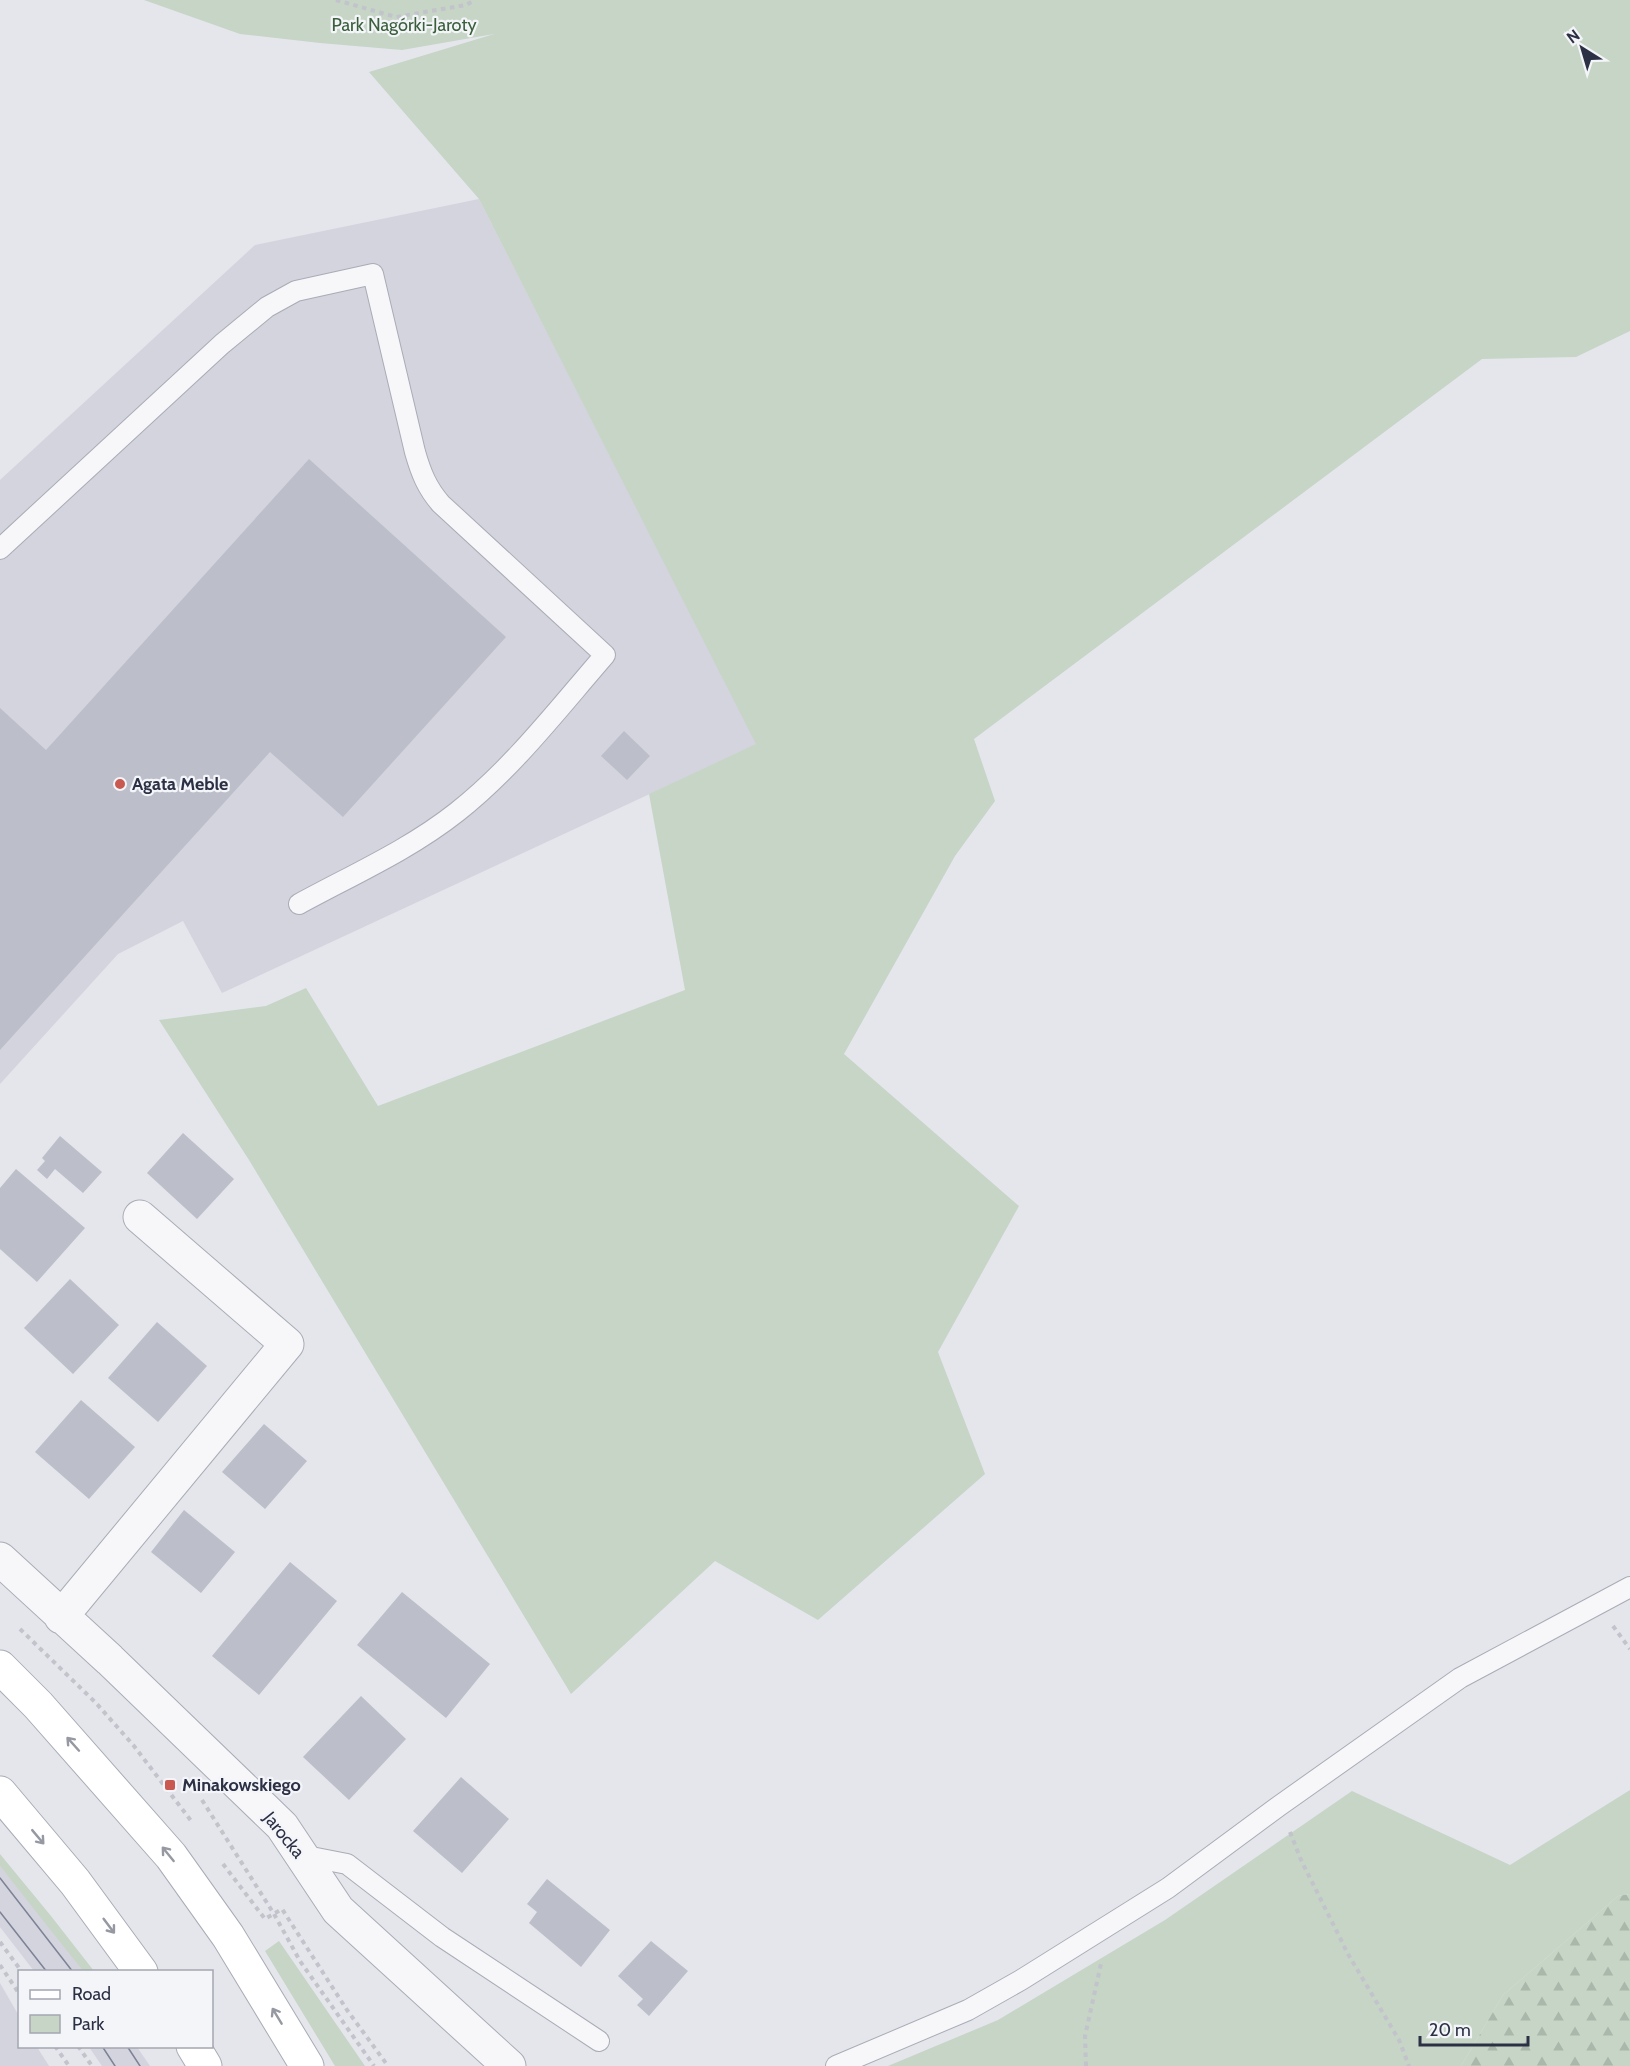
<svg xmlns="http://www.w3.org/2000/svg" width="1630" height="2066" viewBox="0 0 1630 2066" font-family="Cabin,sans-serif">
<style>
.built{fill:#d3d4dd}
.green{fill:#c6d5c6}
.forest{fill:url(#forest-firs)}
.building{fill:#bcbec9}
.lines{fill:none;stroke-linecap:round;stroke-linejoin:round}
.lane-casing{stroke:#a9acb6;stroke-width:22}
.street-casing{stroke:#a9acb6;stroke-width:35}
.secondary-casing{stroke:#a9acb6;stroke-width:35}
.path{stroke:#c2c3cb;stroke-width:4;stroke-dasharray:4.5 4.5;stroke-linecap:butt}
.lane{stroke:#f7f7fa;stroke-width:20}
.street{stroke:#f7f7fa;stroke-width:33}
.secondary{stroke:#fff;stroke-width:33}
.tram{stroke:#7e8295;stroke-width:1.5}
.oneway{stroke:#9698a2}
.poi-dot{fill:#c95950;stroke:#f4f5f9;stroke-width:2}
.labels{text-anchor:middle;stroke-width:4.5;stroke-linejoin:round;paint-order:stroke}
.park-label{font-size:18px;fill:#3a5f3b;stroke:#f4f5f9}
.poi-label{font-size:18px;font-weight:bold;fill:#2c3044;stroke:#f4f5f9;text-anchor:start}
.street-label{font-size:18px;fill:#2c3044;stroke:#f4f5f9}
</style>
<defs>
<pattern id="forest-firs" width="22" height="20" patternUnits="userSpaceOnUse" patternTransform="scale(1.5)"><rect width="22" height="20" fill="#c6d5c6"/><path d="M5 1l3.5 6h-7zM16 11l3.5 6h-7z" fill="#aab7ab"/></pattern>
</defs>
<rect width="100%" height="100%" fill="#e4e6ec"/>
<path class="built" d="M479,199L757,744L222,993L183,921L118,954L0,1084V480L255,245Z
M0,1866L41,1916L83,1971H34L0,1927Z
M0,1983L19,2016L20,2046L37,2047L49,2066H0Z
M89,2047H137L150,2066H102Z"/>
<path class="green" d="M144,0H1630V331L1576,357L1482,359L974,739L995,801L955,856L844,1054L1019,1206L938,1352L985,1474L818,1620L715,1561L571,1694L249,1160L159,1020L266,1006L306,988L378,1106L685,990L649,794L756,744L479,199L369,72L494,34L402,50L320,43L240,34Z
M1630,1790V1894L1618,1896L1503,1995L1461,2066H888L998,2020L1165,1920L1352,1791L1510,1865Z
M0,1854L51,1916L94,1971H83L0,1866Z
M279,1941L365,2066H335L265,1951Z"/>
<path class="forest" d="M1630,1894V2066H1461L1503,1995L1618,1896Z"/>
<path class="building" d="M309,459L506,637L343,817L270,752L0,1050V708L46,750Z
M624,731L650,756L627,780L601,756Z
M183,1133L234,1179L197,1219L147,1173Z
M60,1136L102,1172L83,1193L55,1169L47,1179L37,1170L45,1161L42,1158Z
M16,1169L85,1228L37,1282L0,1249V1188Z
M70,1279L119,1325L73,1374L24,1328Z
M157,1322L207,1366L158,1422L108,1378Z
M81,1400L135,1447L89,1499L35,1452Z
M264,1424L307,1461L265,1509L222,1472Z
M184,1510L235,1552L201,1593L151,1552Z
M290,1562L337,1601L259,1695L212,1656Z
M402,1592L490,1664L446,1718L357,1645Z
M361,1696L406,1739L349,1800L303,1757Z
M461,1777L509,1819L462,1873L413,1831Z
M547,1879L610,1930L581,1967L529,1923L537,1912L527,1904Z
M651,1941L688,1971L649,2016L637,2005L643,1999L618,1976Z"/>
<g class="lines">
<defs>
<path id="lane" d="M0,549L222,344L267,307L296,291L373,274L415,452C421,473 427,488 441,504L605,655C558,709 513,768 457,812C409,850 352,875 299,904
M301,1855L347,1864L442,1937L599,2041
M836,2066L968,2010L1021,1980L1168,1888L1279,1806L1460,1678L1630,1587"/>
<path id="street" d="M0,1559L110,1660L282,1826L338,1910L509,2066
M61,1617L287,1344L140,1217"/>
<path id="secondary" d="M0,1667L38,1705L171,1856L228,1936L307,2066
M0,1793L75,1882L141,1972
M193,2046L205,2066"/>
</defs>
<use href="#lane" class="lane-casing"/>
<use href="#street" class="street-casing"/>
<use href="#secondary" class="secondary-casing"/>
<path class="path" d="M336,0L396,17L466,5L475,0
M1613,1626L1630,1649
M20,1629L96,1703L134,1746L192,1822
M202,1800L274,1914L300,1961L374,2066
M1290,1832L1301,1860L1348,1954L1399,2040L1409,2066
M223,1864L265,1919L282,1909L347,2010L388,2066
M0,1942L22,1972
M0,1965L20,1995
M55,2046L69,2066
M78,2046L92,2066
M1086,2066L1085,2036L1101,1964"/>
<use href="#lane" class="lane"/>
<use href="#street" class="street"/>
<use href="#secondary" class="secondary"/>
<path class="tram" d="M0,1878L73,1972
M0,1912L47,1972
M102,2046L115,2066
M127,2046L140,2066"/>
</g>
<defs><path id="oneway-shaft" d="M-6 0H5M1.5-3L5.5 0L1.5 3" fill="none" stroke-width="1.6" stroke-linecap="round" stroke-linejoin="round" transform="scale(1.5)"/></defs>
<g class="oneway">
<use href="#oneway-shaft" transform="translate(73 1744) rotate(-132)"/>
<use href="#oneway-shaft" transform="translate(38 1837) rotate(50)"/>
<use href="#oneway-shaft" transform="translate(168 1854) rotate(-129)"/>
<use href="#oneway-shaft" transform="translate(109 1926) rotate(53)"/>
<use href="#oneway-shaft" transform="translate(277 2016) rotate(-121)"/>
</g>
<g class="poi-dot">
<circle cx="120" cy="784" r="6"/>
<rect x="164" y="1779" width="12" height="12" rx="3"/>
</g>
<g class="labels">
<g class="park-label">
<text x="404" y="31">Park Nagórki-Jaroty</text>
</g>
<g class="poi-label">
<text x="132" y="790">Agata Meble</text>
<text x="182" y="1791">Minakowskiego</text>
</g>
<g class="street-label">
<text transform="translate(284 1835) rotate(51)" y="6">Jarocka</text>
</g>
</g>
<rect x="18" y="1970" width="195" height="78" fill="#f4f5f9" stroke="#a4a6b1" stroke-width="1.5"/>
<rect x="30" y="1990" width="30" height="9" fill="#ffffff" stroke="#a4a6b1" stroke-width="1.5"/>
<text x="72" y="2000" font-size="18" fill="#2c3044">Road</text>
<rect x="30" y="2015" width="30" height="18" fill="#c6d5c6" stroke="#a4a6b1" stroke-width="1.5"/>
<text x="72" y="2030" font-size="18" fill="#2c3044">Park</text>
<g transform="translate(1582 48) rotate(323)" stroke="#f4f5f9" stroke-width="4.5" paint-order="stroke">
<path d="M0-4.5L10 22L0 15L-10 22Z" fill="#2c3044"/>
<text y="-9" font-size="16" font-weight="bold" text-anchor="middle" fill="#2c3044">N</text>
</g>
<path d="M1420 2036v9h108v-9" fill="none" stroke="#2c3044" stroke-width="3"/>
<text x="1429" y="2036" font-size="18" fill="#2c3044" stroke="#f4f5f9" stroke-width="4.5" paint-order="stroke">20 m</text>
</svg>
